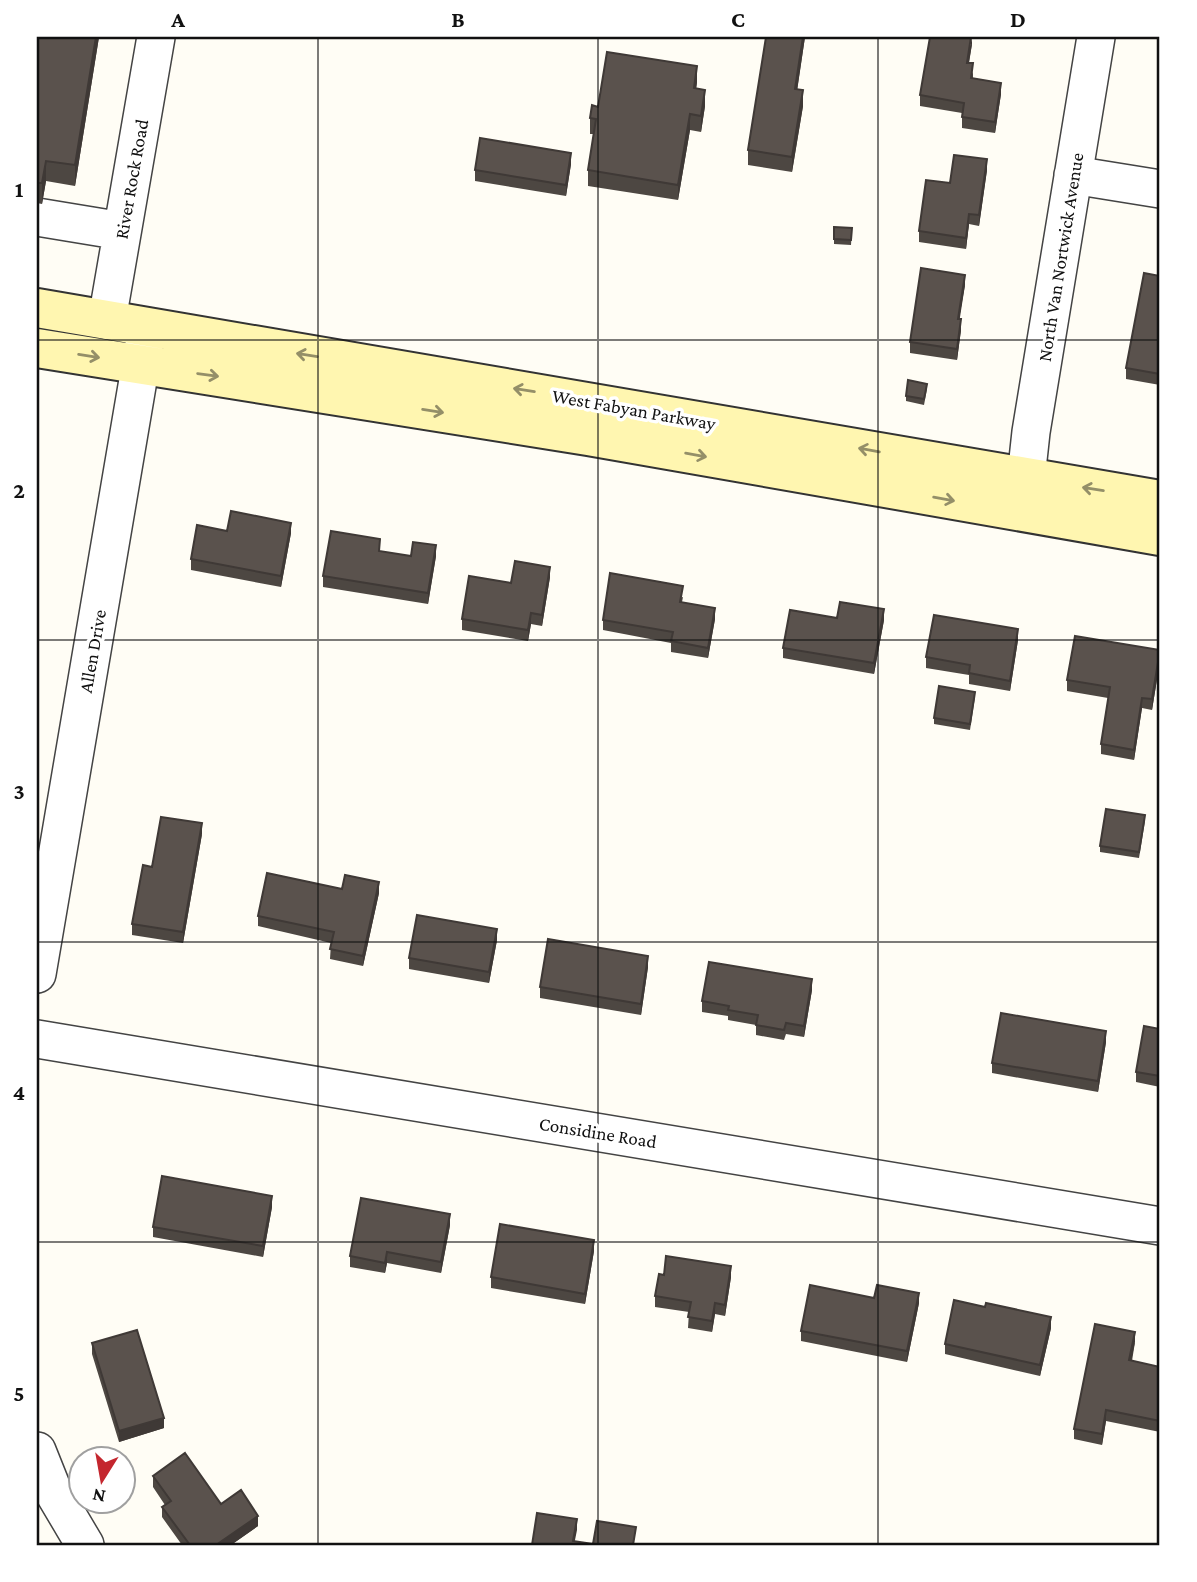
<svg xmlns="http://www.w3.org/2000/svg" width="1197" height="1582" viewBox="0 0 1197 1582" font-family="'Crimson Pro',serif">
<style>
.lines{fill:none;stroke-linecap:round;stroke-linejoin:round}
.minor-casing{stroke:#444;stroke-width:40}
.secondary-casing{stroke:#333;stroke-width:42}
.minor{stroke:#fff;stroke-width:37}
.secondary{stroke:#fff6b0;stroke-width:38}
.wall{fill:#4d4742}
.shaded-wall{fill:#3f3936}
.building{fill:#5a524d;stroke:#3f3936;stroke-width:2}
.oneway{stroke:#948f68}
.grid{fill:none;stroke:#111;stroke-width:2;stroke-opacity:0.55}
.labels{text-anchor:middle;stroke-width:7;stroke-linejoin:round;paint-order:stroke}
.street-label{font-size:19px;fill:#111;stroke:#fff}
.neatline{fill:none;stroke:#111;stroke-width:2.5}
.grid-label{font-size:23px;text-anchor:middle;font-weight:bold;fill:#111}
</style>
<rect width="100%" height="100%" fill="#fffdf5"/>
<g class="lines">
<defs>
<path id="minor" d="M1073,175L1160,189
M37,217L122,231
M107,320L156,37
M1026,478L1031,432L1096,37
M37,974L146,333
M37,1039L1160,1226
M37,1451L53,1491L85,1545"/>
<path id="secondary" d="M37,308L1160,500
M37,348L588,436L1160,536"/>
</defs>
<use href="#minor" class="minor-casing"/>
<use href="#secondary" class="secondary-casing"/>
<use href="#minor" class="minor"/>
<use href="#secondary" class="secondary"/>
</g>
<path class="wall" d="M37,37H99L75,186L46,181L42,204L37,203Z
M766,37H805L797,90L803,106L792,172L748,165V150Z
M972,44L969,63L973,74V78L1001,94L995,133L962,128V113L920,106V95Z
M697,82L696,89L705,106L701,132L690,130L678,200L588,186V170L594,134H590V118L598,107Z
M571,164L566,196L475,181V170Z
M987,170L979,226L969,224L966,249L919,242V231L950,183Z
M834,227L852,228L851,245L834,244Z
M1160,276V385L1126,379V368Z
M965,285L959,319L961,330L957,360L910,353V342Z
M927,389L924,405L906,401V396Z
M227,531L291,533L281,587L191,570V559Z
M380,551L411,556H436L428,604L323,587V576Z
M550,577L542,626L531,624L528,641L462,630V619L511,583Z
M683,597L682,602L715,619L708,658L671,652V643L603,630V620Z
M837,618L884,620L874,674L783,658V648Z
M1018,640L1010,691L969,684V675L926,668V657Z
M1160,661L1152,710L1142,708L1134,760L1101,754V744L1108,698L1067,691V680Z
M975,697L970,730L934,724V718Z
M1145,821L1139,858L1100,852V846Z
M202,834L183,943L132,935V924Z
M342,889L379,893L363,966L330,959L331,943L258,926V916Z
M497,940L489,983L409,969V958Z
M648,967L641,1015L540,998V987Z
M812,990L804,1037L786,1034L784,1040L756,1035V1025L728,1020V1016L702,1012V1001Z
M1160,1029V1087L1136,1082V1072Z
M1106,1042L1098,1092L992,1073V1063Z
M272,1207L263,1257L153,1237V1227Z
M450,1225L441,1273L387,1263L385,1273L350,1267V1256Z
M594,1251L585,1304L491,1288V1277Z
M664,1275L731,1277L725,1316L715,1314L712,1332L688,1328L689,1312L655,1307V1296Z
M874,1298L919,1303L907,1362L801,1341V1331Z
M1051,1328L1040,1376L945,1354V1344Z
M1135,1342L1132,1361L1160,1367V1432L1106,1421L1102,1445L1074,1439V1429Z
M92,1343L164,1428L119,1442L92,1354Z
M153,1476L258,1526L231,1545H182L162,1517V1507L165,1505L153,1487Z"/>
<path class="shaded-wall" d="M96,37H99L75,186V165Z
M803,37H805L795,105V89Z
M972,37V44L967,73V63Z
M697,66V82L694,104V88Z
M1001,83V94L995,133V122Z
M705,90V106L701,132V116Z
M803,90V106L792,172V157Z
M690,114V130L678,200V185Z
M571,153V164L566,196V185Z
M987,159V170L979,226V215Z
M46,161V181L42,204V183Z
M969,214V224L966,249V238Z
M965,275V285L958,330V319Z
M961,319V330L957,360V349Z
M291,523V533L281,587V576Z
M436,545V556L428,604V593Z
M550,567V577L542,626V615Z
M715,608V619L708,658V648Z
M884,609V620L874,674V663Z
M531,613V624L528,641V630Z
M1018,629V640L1010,691V681Z
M1160,650V661L1152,710V699Z
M1142,698V708L1134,760V750Z
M202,823V834L183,943V932Z
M379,882V893L363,966V956Z
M497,929V940L489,983V972Z
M648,956V967L641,1015V1004Z
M812,979V990L804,1037V1026Z
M1106,1031V1042L1098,1092V1081Z
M272,1196V1207L263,1257V1246Z
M450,1214V1225L441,1273V1262Z
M594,1240V1251L585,1304V1294Z
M387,1252V1263L385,1273V1263Z
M731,1266V1277L725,1316V1305Z
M919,1293V1303L907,1362V1351Z
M715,1303V1314L712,1332V1321Z
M1051,1317V1328L1040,1376V1365Z
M1135,1332V1342L1129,1371V1360Z
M1106,1410V1421L1102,1445V1434Z
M164,1418V1428L119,1442V1431Z
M258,1516V1526L231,1545H216Z
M577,1519V1530L574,1545L573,1541Z"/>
<path class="building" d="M37,37H96L75,165L46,161L42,183H37Z
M766,37H803L795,89L803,90L792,157L748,150Z
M930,37H971L967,63H973L971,78L1001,83L995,122L962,117L964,103L920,95Z
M607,52L697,66L694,88L705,90L701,116L690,114L678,185L588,170L596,119L590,118L592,105L598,107Z
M480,138L571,153L566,185L475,170Z
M954,155L987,159L979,215L969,214L966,238L919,231L926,180L950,183Z
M834,227L852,228L851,240L834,239Z
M921,268L965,275L958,319H961L957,349L910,342Z
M1144,273L1160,276V374L1126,368Z
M908,380L927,384L924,399L906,396Z
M231,511L291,523L281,576L191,559L197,525L227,531Z
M331,531L380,539L379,551L411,556L413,542L436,545L428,593L323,576Z
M515,561L550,567L542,615L531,613L528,630L462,619L469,576L511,583Z
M610,573L683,586L680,602L715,608L708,648L671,641L673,632L603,620Z
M840,602L884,609L874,663L783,648L790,610L837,618Z
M934,615L1018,629L1010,681L969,673L970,665L926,657Z
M1075,636L1160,650L1152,699L1142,698L1134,750L1101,744L1110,687L1067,680Z
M939,686L975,692L970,724L934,718Z
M1106,809L1145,815L1139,852L1100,846Z
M161,817L202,823L183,932L132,924L143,865L152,867Z
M267,873L342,889L345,875L379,882L363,956L330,949L334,932L258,916Z
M417,915L497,929L489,972L409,958Z
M548,939L648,956L641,1004L540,987Z
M709,962L812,979L804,1026L786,1023L784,1030L756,1025L758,1015L728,1010L729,1006L702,1001Z
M1001,1013L1106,1031L1098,1081L992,1063Z
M1144,1026L1160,1029V1076L1136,1072Z
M162,1176L272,1196L263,1246L153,1227Z
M361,1198L450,1214L441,1262L387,1252L385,1263L350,1256Z
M500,1224L594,1240L585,1294L491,1277Z
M666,1256L731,1266L725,1305L715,1303L712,1321L688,1317L691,1302L655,1296L659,1274L664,1275Z
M810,1285L874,1298L877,1285L919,1293L907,1351L801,1331Z
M954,1300L985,1307L986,1303L1051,1317L1040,1365L945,1344Z
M1095,1324L1135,1332L1129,1360L1160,1367V1421L1106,1410L1102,1434L1074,1429Z
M137,1330L164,1418L119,1431L92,1343Z
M185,1453L221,1504L241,1490L258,1516L216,1545H190L162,1507L171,1501L153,1476Z
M537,1513L577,1519L573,1541L593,1544L597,1521L636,1527L633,1545H532Z"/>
<defs><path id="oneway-shaft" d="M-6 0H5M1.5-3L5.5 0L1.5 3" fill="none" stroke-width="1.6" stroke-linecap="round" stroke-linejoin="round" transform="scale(1.75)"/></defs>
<g class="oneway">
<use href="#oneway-shaft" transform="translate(307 355) rotate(-171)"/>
<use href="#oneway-shaft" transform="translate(89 356) rotate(9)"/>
<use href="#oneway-shaft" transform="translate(208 375) rotate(8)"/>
<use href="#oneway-shaft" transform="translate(524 390) rotate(-171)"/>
<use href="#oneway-shaft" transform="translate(433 411) rotate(9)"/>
<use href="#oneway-shaft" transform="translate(869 450) rotate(-170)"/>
<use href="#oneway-shaft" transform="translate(696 455) rotate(10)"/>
<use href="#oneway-shaft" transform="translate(1093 489) rotate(-171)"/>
<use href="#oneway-shaft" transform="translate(944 499) rotate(10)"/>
</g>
<path class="grid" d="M318,37V1545M598,37V1545M878,37V1545M37,340H1160M37,640H1160M37,942H1160M37,1242H1160"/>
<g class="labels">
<g class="street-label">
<text transform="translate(131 179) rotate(-80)" y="7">River Rock Road</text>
<text transform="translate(1060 257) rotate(-81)" y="7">North Van Nortwick Avenue</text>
<text transform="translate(634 409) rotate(10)" y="7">West Fabyan Parkway</text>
<text transform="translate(92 651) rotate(-80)" y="7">Allen Drive</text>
<text transform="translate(598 1132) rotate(9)" y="7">Considine Road</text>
</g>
</g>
<rect width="1197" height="1582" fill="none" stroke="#ffffff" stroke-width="77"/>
<g transform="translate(102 1480) rotate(191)"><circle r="33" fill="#ffffff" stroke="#a0a0a0" stroke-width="2"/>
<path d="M0-5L12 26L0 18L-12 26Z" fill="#c4262e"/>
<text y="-10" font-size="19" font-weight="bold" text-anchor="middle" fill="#111111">N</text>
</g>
<rect x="38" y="38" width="1120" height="1506" class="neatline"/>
<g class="grid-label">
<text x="178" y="27">A</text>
<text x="458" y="27">B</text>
<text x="738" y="27">C</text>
<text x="1018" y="27">D</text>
<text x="19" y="197">1</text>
<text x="19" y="498">2</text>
<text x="19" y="799">3</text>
<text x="19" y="1100">4</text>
<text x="19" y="1401">5</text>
</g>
</svg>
